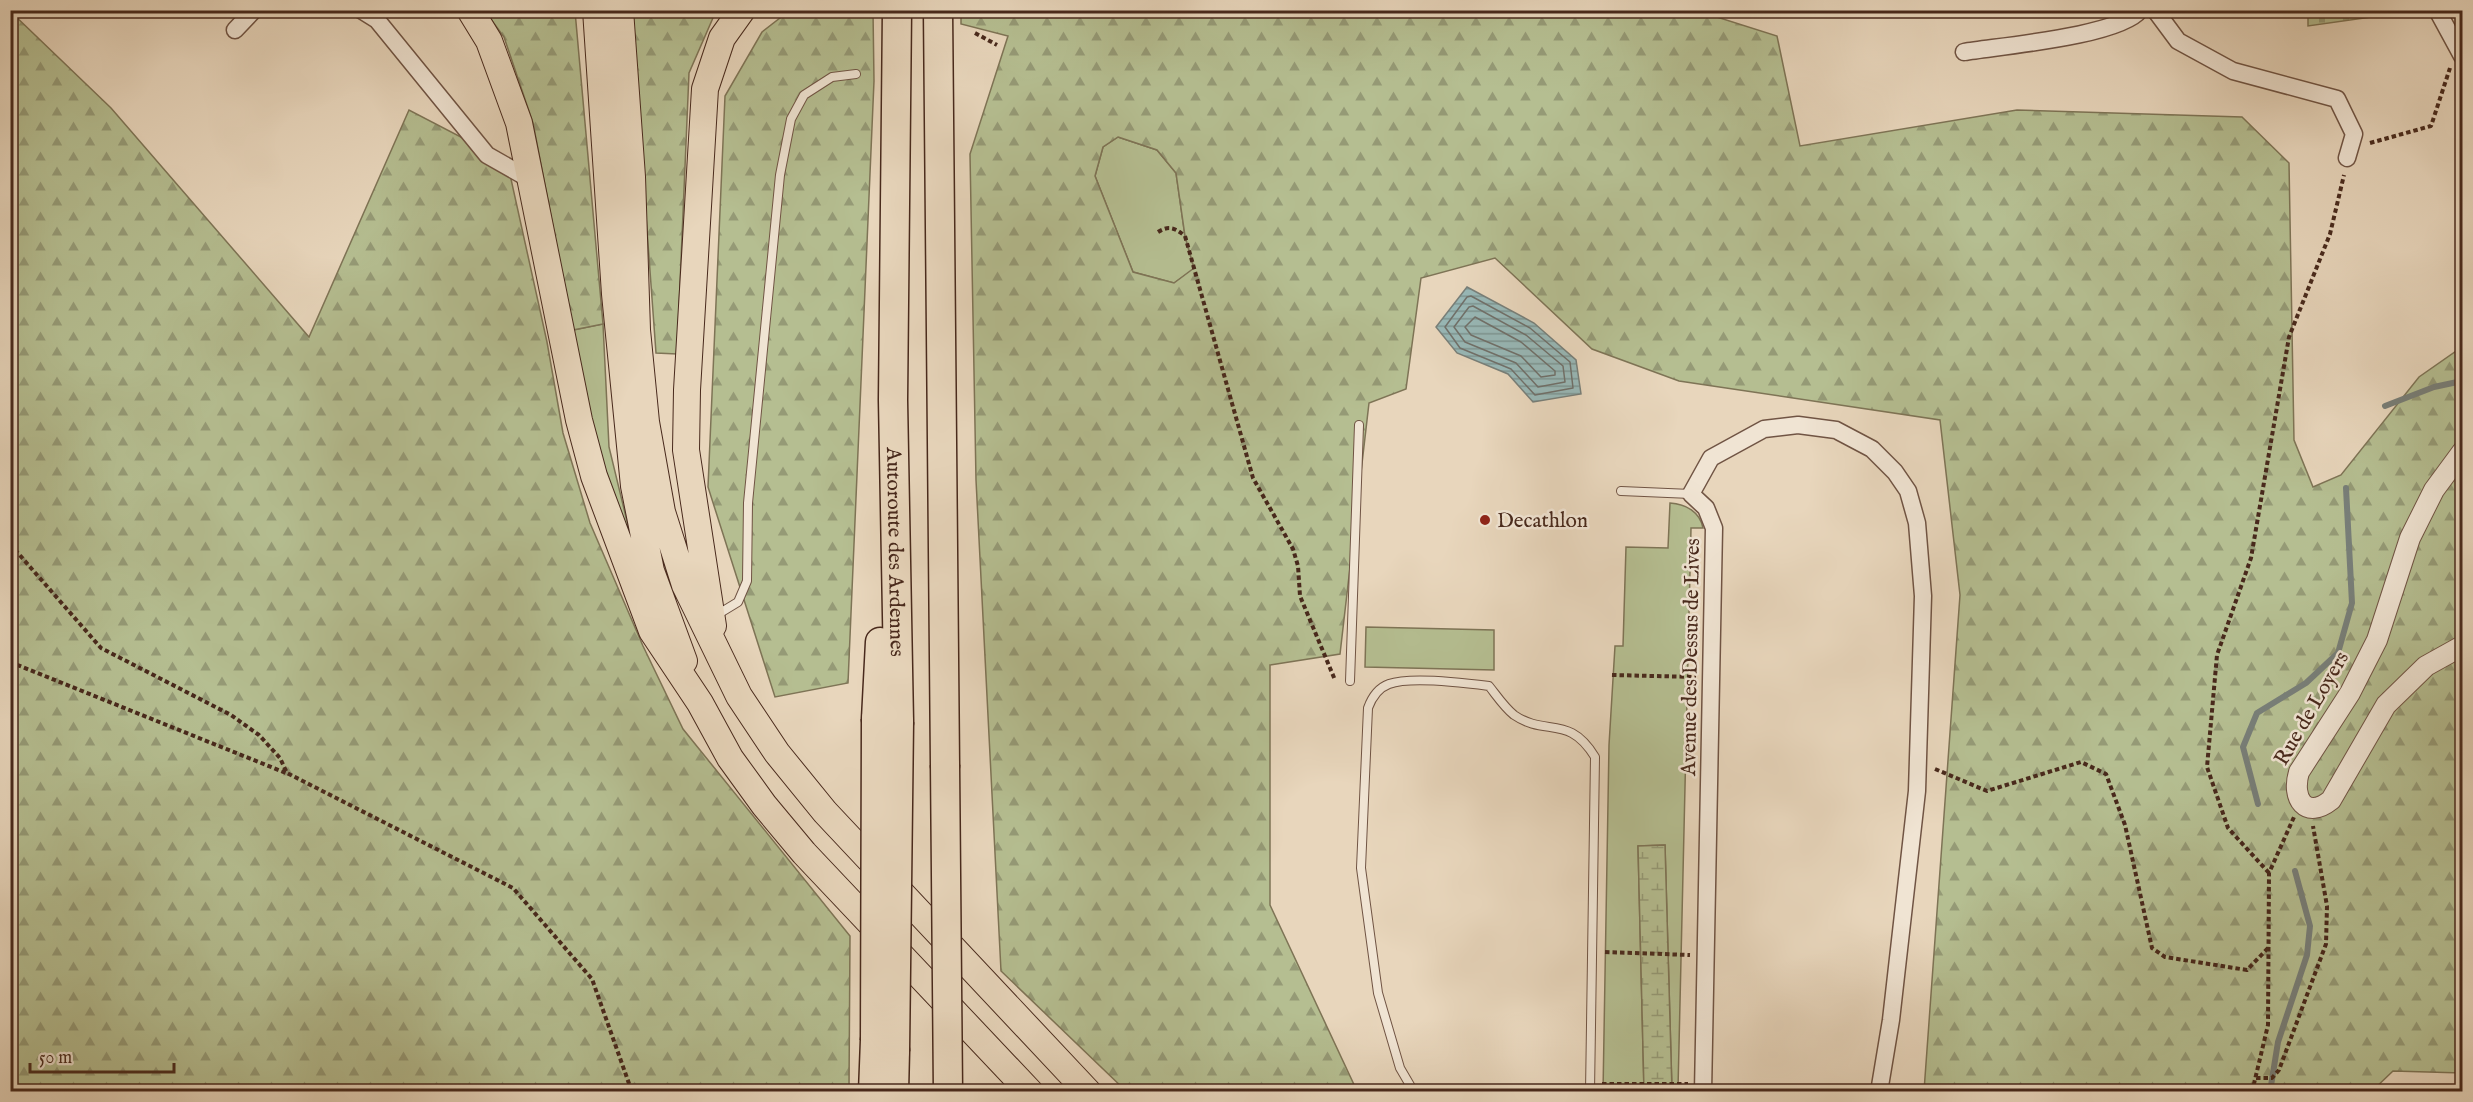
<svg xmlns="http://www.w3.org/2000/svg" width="2473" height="1102" viewBox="0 0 2473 1102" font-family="'IM FELL English',serif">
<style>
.grass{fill:#b5be91;stroke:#7e7456;stroke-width:1.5}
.forest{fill:url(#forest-firs);stroke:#7e7456;stroke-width:1.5;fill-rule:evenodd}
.wetland{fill:url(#wetland-marsh);stroke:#7e7456;stroke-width:1.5}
.cemetery{fill:url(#cemetery-stones);stroke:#7e7456;stroke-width:1.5}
.water{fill:url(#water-rules);stroke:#787f79;stroke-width:1.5}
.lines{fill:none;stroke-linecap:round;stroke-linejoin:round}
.shore{stroke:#70706a;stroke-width:1.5}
.stream{stroke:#787f79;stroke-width:6}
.service-casing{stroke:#705444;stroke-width:10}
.minor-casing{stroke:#705444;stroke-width:19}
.tertiary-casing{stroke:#705444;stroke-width:22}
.primary-casing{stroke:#48291c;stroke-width:28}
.motorway-casing{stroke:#48291c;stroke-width:31}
.path{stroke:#48291c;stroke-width:4;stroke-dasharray:4.5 3;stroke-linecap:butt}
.service{stroke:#f0e4d3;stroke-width:8}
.minor{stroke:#f0e4d3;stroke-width:16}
.tertiary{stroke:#f0e4d3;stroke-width:20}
.primary{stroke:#e8d6bc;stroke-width:26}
.motorway{stroke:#e8d6bc;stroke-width:28}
.motorway-bridge-casing{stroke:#48291c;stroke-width:31;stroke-linecap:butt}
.motorway-bridge{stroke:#e8d6bc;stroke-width:28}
.poi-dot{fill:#8f2418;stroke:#f0e4d3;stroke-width:2}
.labels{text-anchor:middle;stroke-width:5;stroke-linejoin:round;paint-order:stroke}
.poi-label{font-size:21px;fill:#48291c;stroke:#f0e4d3;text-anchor:start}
.street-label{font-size:21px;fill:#48291c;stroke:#f0e4d3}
</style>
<defs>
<pattern id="forest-firs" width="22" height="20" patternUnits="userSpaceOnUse" patternTransform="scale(1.5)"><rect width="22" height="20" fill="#b5be91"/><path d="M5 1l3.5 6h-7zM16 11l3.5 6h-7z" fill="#959a76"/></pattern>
<pattern id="wetland-marsh" width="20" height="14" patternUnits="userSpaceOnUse" patternTransform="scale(1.5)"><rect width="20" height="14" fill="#b5be91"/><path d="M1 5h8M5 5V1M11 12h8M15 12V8" fill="none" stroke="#959a76"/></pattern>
<pattern id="cemetery-stones" width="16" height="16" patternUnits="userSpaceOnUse" patternTransform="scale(1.5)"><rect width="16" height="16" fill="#b5be91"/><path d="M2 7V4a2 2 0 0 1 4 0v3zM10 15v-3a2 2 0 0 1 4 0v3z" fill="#959a76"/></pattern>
<pattern id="water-rules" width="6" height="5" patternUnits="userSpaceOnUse" patternTransform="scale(1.5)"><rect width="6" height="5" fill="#98b8b7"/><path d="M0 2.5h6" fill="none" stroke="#7e9694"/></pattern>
</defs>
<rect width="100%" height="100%" fill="#e8d6bc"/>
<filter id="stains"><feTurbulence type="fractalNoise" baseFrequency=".00333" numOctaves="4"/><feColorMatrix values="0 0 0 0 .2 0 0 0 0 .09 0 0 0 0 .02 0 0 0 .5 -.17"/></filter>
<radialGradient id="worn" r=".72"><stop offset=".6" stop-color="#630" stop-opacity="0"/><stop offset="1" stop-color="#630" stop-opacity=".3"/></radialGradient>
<path class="grass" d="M1118,137L1157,150L1176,173L1185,236L1194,269L1174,283L1133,272L1095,176L1103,147Z
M603,324L609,447L639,571L608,485L585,395L573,330Z
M1670,503C1686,504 1700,512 1703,528H1691L1678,1089L1693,1091H1672L1665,845L1638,846L1644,1091L1603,1092L1609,745L1615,646H1623L1626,547L1668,548Z
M1366,627L1494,630V670L1365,667Z
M1431,1085L1576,1091H1428Z"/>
<path class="forest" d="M10,11L111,108L309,337L409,110L507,161L547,342L563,433L590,523L643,646L683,729L850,936L849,1091H11Z
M485,11H575L603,324L573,330L533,123L504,37Z
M631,11H716L689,73L677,354L656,353Z
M789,11H873L874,81L848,683L775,697L708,487L725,96L762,32Z
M961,11H1698L1777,36L1800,146L2017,110L2242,117L2289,163L2294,440L2313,487L2341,475L2419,377L2462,347V1073L2393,1071L2371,1092L1924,1091L1960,595L1940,420L1679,381L1592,349L1495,258L1421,278L1406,389L1369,403L1340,654L1270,665V905L1357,1091H1126L1001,971L976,480L970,154L1008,36L961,24ZM1118,137L1157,150L1176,173L1185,236L1194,268L1174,283L1133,272L1095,176L1103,147Z"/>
<path class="wetland" d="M1665,845L1672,1091H1644L1638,846Z"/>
<path class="cemetery" d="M2308,11V10L2414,11L2308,26Z"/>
<path class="water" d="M1467,287L1534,323L1576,360L1581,394L1533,402L1508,374L1457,353L1436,327Z"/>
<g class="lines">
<path class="shore" d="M1471,296L1530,328L1570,362L1573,388L1535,395L1511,369L1460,348L1445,327L1467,297Z
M1473,306L1526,335L1563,366L1565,382L1538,387L1516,363L1465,342L1454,327L1469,307Z
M1475,317L1521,342L1555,371V375L1541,377L1521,356L1471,335L1465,327Z"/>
<path class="stream" d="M2385,406L2434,387L2462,381
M2258,804L2243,747L2257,713L2306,683L2338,653L2352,603L2346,488
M2270,1092L2278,1042L2307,955L2310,926L2295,871"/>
<defs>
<path id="service" d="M1621,491L1691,494
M715,616L738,602L747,581L748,503L780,175L791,119L804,95L832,77L856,74
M1350,681L1359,425
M1414,1092L1400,1068L1378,993L1361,868L1368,708C1372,697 1378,688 1389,684C1411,676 1466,683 1489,686C1497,696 1504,707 1514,715C1546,737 1569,714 1595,757L1590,1092"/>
<path id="minor" d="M361,10L377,20L487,155L531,180
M2155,10L2178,41L2233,71L2337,99L2354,134L2347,158
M2437,10L2462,56
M235,30L254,10
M1964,52C2000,46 2120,36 2140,10
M1703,1092L1714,528L1706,508L1691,494L1711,458L1764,429L1798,425L1836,430L1872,449L1895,472L1908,491L1917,523L1923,596L1917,791L1891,1020L1879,1092"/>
<path id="tertiary" d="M2462,452L2434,490L2410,538L2377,640L2350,693L2299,772C2291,799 2306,820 2331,800L2386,705L2426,666L2462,646"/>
<path id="primary" d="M470,10L489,41L519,123L579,420L594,476L652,631L700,703L730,758L764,805L804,853L1030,1092
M596,10L615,294L634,486L651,571L684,661
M620,10L632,177L637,330L646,422L662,512L685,585L739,696L777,753L825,812L1088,1092
M713,626L686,450L687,390L705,89L722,38L742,10"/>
<g id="motorway">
<path id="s1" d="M897,10L893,400L899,722"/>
<path d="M938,10L945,765"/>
<path d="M876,719L880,642"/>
<path d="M873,1092L875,1040"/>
<path d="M894,1092L895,1051"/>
</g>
</defs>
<use href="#service" class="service-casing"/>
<use href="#minor" class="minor-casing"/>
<use href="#tertiary" class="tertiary-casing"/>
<use href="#primary" class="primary-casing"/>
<use href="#motorway" class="motorway-casing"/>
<path class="path" d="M975,33L997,45
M2370,143L2431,126L2450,68
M1158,232C1169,225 1175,228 1185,236L1253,478L1293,549L1298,566L1300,596L1335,680
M10,544L101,648L231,715L259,735L280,758L287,773L513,888L592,979L632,1092
M10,662L286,773
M1612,675L1696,677
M1935,769L1987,791L2081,762L2106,774L2125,825L2152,948L2165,957L2247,970L2269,947
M2269,873L2228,828L2207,767L2217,655L2251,558L2289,337L2330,234L2344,175
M1605,952L1690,955
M2256,1078H2272L2279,1070L2326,944L2327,906L2313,826
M1602,1084H1688
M2252,1092L2268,1025L2269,873L2294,817"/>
<use href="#service" class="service"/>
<use href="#minor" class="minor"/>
<use href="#tertiary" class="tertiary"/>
<use href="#primary" class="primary"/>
<use href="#motorway" class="motorway"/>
<defs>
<path id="motorway-bridge" d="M945,765L948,1092
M875,1040L876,719
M895,1051L899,722"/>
</defs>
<use href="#motorway-bridge" class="motorway-bridge-casing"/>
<use href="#motorway-bridge" class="motorway-bridge"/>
</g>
<circle class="poi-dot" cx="1485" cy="520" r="6"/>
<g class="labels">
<g class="poi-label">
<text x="1497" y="527">Decathlon</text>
</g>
<g class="street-label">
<text dy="7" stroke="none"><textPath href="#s1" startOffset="542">Autoroute des Ardennes</textPath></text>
<text transform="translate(1690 657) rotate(-89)" y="7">Avenue des Dessus de Lives</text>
<text transform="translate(2311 708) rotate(-60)" y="7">Rue de Loyers</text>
</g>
</g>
<rect width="2473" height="1102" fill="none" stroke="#e8d6bc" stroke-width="36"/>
<rect x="12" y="12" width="2449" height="1078" fill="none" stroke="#48291c" stroke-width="3"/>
<rect x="18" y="18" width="2437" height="1066" fill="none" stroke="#48291c" stroke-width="1.5"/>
<path d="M30 1063v9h144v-9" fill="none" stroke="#48291c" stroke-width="3"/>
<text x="39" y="1063" font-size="18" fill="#48291c" stroke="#f0e4d3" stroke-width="4.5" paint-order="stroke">50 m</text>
<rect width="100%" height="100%" filter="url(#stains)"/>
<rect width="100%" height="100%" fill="url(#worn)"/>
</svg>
